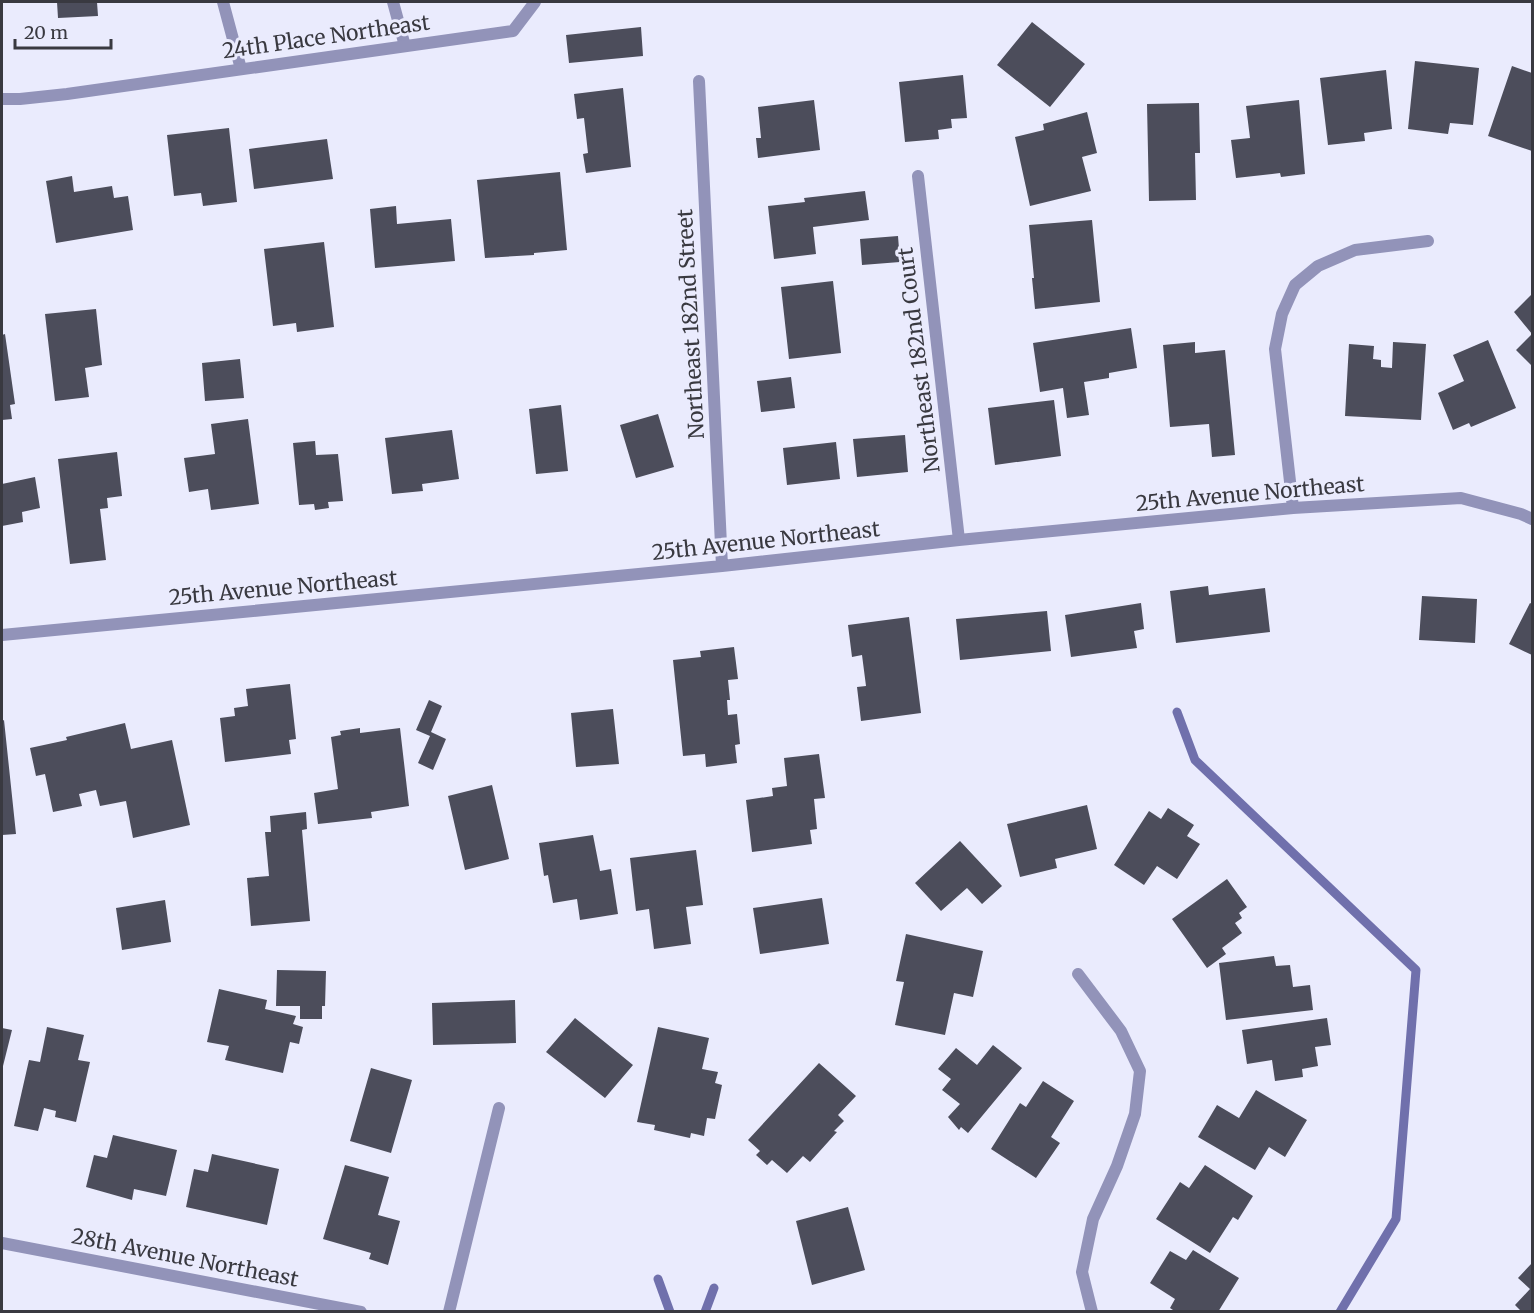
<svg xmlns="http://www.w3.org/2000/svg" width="1534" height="1313" viewBox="0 0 1534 1313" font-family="Merriweather,serif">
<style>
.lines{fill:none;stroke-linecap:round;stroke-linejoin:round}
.stream{stroke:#7070ac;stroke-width:9}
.building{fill:#4c4d5b}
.lane{stroke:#9293b9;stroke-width:12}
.street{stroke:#9293b9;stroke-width:12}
.labels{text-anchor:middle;stroke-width:6;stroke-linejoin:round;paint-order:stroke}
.street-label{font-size:21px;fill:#393940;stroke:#eaebfd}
</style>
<rect width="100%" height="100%" fill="#eaebfd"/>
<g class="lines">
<path class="stream" d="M1177,712L1195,760L1416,970L1396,1219L1340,1312
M658,1279L670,1312
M705,1312L714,1288"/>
</g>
<path class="building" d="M57,2H97L98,16L58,18Z
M1032,22L1085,64L1050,107L997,65Z
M641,27L643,56L569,63L566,35Z
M1415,61L1479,68L1473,125L1450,123L1448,134L1408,129Z
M1512,66L1532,73V151L1488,136Z
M1386,70L1392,129L1364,133L1365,141L1328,145L1320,78Z
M963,75L967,118L951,119L952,128L938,130L939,139L905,142L899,82Z
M623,88L631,167L586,173L583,154L588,153L584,118L577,119L574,94Z
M814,100L820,150L758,158L756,138H761L758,107Z
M1299,100L1305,174L1281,177L1280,173L1236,178L1231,140L1250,138L1246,106Z
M1199,103L1200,153H1195L1196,200L1149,201L1147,104Z
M1087,112L1097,153L1082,157L1091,191L1030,206L1015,137L1044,130L1043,124Z
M229,128L237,202L203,206L201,193L174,196L167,135Z
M327,139L333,179L254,189L249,149Z
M560,172L567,250L534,253V255L485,258L477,180Z
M72,176L74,192L112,186L114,198L128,196L133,230L56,243L46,181Z
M865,191L869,220L813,227L816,254L774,259L768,206L805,202L804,198Z
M396,206L397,224L451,219L455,261L375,268L370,209Z
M1092,220L1100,302L1035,309L1032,278H1034L1029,225Z
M898,236L900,262L862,265L860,239Z
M324,242L334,327L297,332L296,323L273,326L264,249Z
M833,281L841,353L789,359L781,287Z
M1532,294V366L1516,350L1532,334L1514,312Z
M96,309L102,365L85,368L89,397L55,401L45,314Z
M1131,328L1137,368L1109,373V378L1084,382L1089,415L1067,418L1063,388L1040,392L1033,343Z
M5,334L15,404L10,405L12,419L2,420V335Z
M1488,340L1516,408L1471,427L1469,423L1453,430L1438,393L1464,381L1453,355Z
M1195,342V353L1225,350L1235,455L1212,457L1209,424L1170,427L1163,345Z
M1393,342L1426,344L1421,420L1345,416L1349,344L1374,346L1373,359L1381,360V367L1392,368Z
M240,359L244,398L205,401L202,363Z
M791,377L795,408L761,412L757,381Z
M1054,400L1061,456L995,465L988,408Z
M561,405L568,471L536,474L529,409Z
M658,414L674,467L636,478L620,425Z
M248,419L259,504L211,510L208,489L189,492L184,458L215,454L211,424Z
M452,430L459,479L422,484L423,491L392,494L385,438Z
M905,435L908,472L857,477L853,439Z
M315,441L316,455L338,454L343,501L328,502L329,508L315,510L314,504L299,505L293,443Z
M836,442L840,479L787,485L783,448Z
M117,452L122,496L107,498L108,508L100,509L106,560L70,564L58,459Z
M35,477L40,508L22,512L23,522L2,526V484Z
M1208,586L1209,595L1265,588L1270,632L1176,643L1170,591Z
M1422,596L1477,599L1475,643L1419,640Z
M1141,603L1144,629L1134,631L1137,648L1071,657L1065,615Z
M1530,603L1532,604V655L1509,644Z
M1047,611L1051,651L960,660L956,619Z
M909,617L921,713L861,721L857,687L866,686L862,655L852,657L848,625Z
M734,647L738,679L728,680L730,700H727L728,715L737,714L740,744L735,745L737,763L706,767L705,754L683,756L673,660L701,657L700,651Z
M290,684L296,739L289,740L291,754L225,762L220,718L235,716L234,708L248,706L246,689Z
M429,700L442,706L431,732L446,739L433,770L418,763L430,736L416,730Z
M613,709L619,764L576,767L571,713Z
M4,720L16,834L2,835V721Z
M125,723L131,749L172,740L190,825L133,838L126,801L100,806L96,790L79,794L82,806L53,812L45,774L36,776L30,748L67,740L66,737Z
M360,728V733L400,728L409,806L371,812L372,818L318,824L314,793L338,789L331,737L341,735L340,731Z
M819,754L825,798L814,799L817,829L810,830L812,844L752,852L746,800L773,796L772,788L787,786L784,758Z
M492,785L509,859L465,870L448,796Z
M1087,805L1097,849L1055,859L1057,868L1020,877L1007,824Z
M1168,808L1194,825L1187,836L1200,844L1177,879L1157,866L1144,885L1114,865L1149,811L1161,819Z
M306,812L307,829L302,830L310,921L251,926L247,878L269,876L265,832H271L270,816Z
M593,835L600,871L611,869L618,914L580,920L577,899L553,903L548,875L544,876L539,843Z
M960,841L1002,886L982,904L967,888L941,911L915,883Z
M696,850L703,905L686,907L691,944L654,949L649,909L636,911L630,858Z
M1227,879L1247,907L1239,913L1242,918L1235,923L1242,933L1222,948L1226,954L1207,968L1172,919Z
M822,898L829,944L760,954L753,908Z
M165,900L171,942L122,950L116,908Z
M906,934L983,951L973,997L954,993L945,1035L895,1025L904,982L896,981Z
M1274,956L1276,966L1290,965L1293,987L1310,985L1313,1010L1226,1020L1219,963Z
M277,970L326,971L325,1006H322V1019H300V1006H276Z
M219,989L267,1000L265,1009L296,1016L293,1024L303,1027L299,1044L290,1042L283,1073L225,1060L229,1046L207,1042Z
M515,1000L516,1043L433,1045L432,1003Z
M575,1018L633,1065L605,1098L546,1052Z
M1327,1018L1331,1045L1315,1047L1318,1066L1302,1069L1303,1077L1275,1081L1272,1060L1247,1064L1242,1030Z
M47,1027L84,1035L78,1060L90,1062L76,1122L55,1117L56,1111L44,1108L38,1131L14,1126L29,1060L40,1062Z
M658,1027L709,1038L702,1069L718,1072L715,1083L722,1085L715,1119L707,1118L704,1136L691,1133L690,1138L654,1130L655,1125L637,1122Z
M2,1028L12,1030L2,1070Z
M993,1045L1022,1068L968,1133L961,1127L959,1130L948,1117L960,1104L942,1090L951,1079L938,1069L956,1048L977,1065Z
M819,1063L856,1096L838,1115L844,1121L834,1131L837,1132L810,1162L803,1156L787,1173L772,1160L767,1165L756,1155L760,1151L748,1140Z
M371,1068L412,1080L391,1153L350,1141Z
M1043,1081L1074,1101L1051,1137L1060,1143L1036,1178L991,1149L1020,1103L1026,1107Z
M1256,1090L1307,1120L1285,1157L1269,1147L1255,1170L1198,1137L1217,1105L1239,1118Z
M113,1135L177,1150L166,1196L134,1189L132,1200L86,1187L94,1155L107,1158Z
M212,1154L279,1169L267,1225L186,1207L194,1169L208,1172Z
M345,1165L389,1177L378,1215L400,1221L388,1265L369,1259L371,1253L323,1239Z
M1205,1165L1253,1196L1238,1220L1233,1217L1210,1253L1156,1219L1180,1182L1189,1188Z
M848,1207L865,1270L812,1285L796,1221Z
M1193,1250L1239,1278L1218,1312H1176L1170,1308L1175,1299L1150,1283L1170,1251L1186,1260Z
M1532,1263V1312H1522L1515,1305L1530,1289L1518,1278Z"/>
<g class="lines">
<path class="lane" d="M223,2L241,69
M393,2L405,46
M449,1312L499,1108"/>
<path class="street" d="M699,81L722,566
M2,99H20L67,94L513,31L535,2
M918,176L959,540
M1293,508L1275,349L1282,314L1295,285L1318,266L1355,250L1428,241
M2,635L722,566L959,540L1293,508L1461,498L1521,514L1532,519
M1078,974L1121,1031L1140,1071L1135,1114L1117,1166L1093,1219L1082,1272L1092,1312
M2,1243L361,1312"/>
</g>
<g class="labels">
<g class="street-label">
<text transform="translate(326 37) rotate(-8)" y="7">24th Place Northeast</text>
<text transform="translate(691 324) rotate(-93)" y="7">Northeast 182nd Street</text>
<text transform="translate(919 360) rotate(-97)" y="7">Northeast 182nd Court</text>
<text transform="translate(1250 494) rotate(-5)" y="7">25th Avenue Northeast</text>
<text transform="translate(766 541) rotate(-6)" y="7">25th Avenue Northeast</text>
<text transform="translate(283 588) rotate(-5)" y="7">25th Avenue Northeast</text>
<text transform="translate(185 1258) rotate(11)" y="7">28th Avenue Northeast</text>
</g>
</g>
<rect width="1534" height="1313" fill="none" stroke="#393940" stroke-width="6"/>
<path d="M15 39v9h96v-9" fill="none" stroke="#393940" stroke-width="3"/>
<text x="24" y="39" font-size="18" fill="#393940" stroke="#eaebfd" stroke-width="4.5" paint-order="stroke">20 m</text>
</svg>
